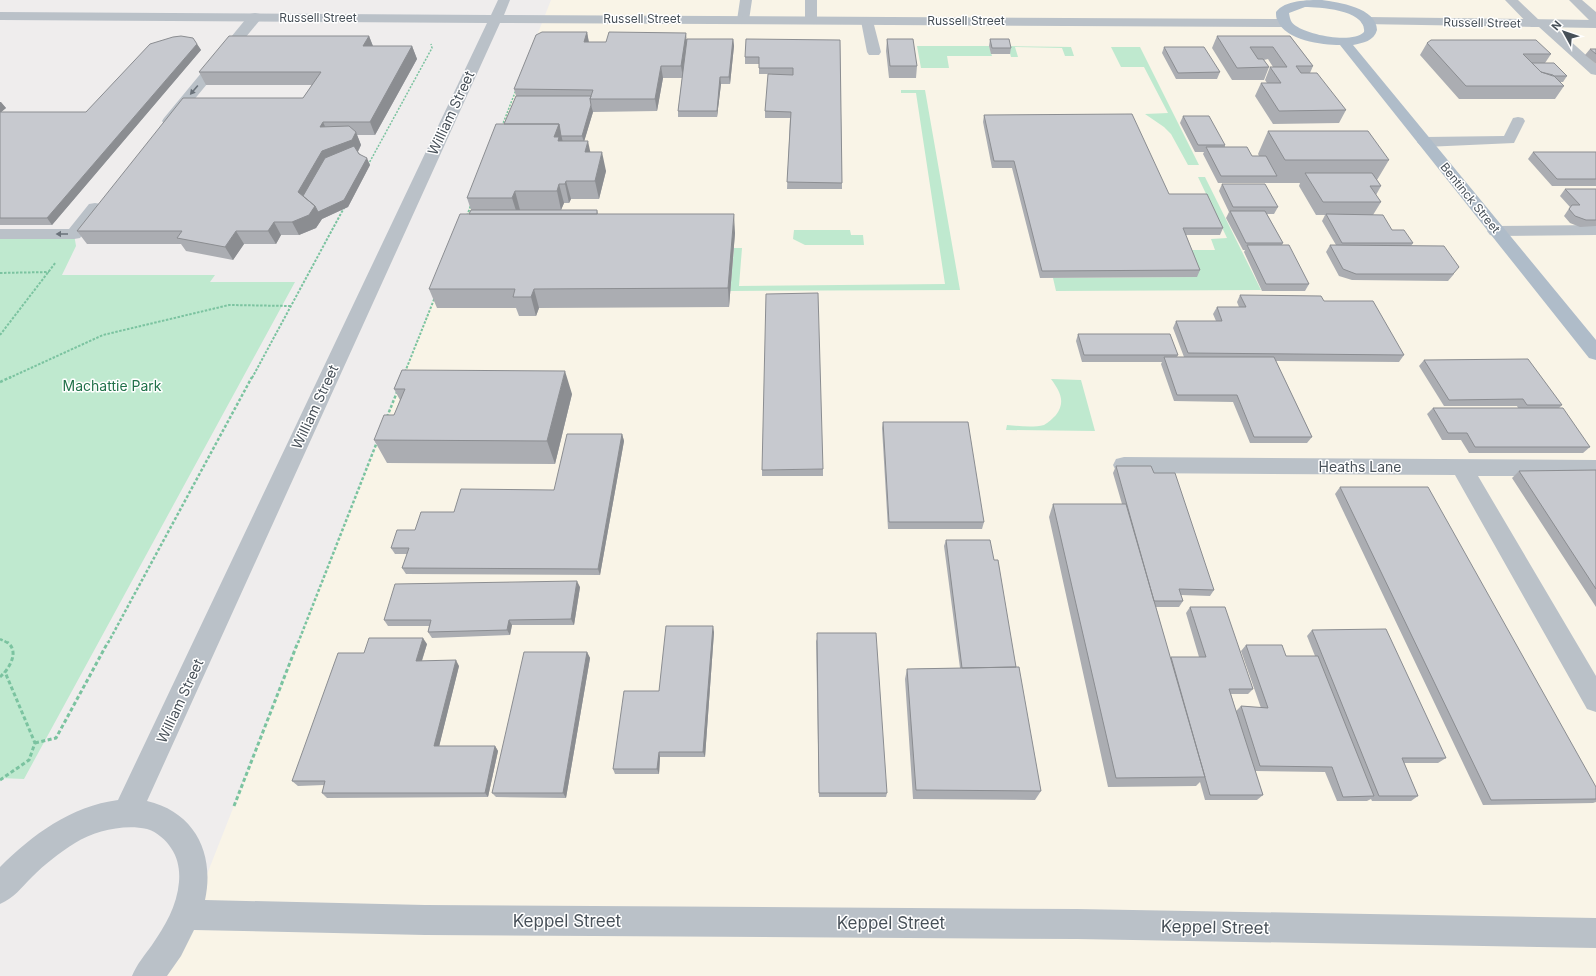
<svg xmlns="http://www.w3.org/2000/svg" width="1596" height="976" viewBox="0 0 1596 976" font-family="Inter,sans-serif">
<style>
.commercial{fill:#f9f4e7}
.green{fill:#bfe9cf}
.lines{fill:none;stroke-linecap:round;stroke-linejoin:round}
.path-far3{stroke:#7bc3a0;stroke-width:1.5;stroke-dasharray:2 1.5;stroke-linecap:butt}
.path-far2{stroke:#7bc3a0;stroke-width:2;stroke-dasharray:2.5 1.5;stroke-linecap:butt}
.path-far1{stroke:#7bc3a0;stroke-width:2.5;stroke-dasharray:3 2;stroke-linecap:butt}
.path{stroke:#7bc3a0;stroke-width:3;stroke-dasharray:4 2.5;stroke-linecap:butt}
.service{fill:#bac1c8;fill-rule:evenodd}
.minor{fill:#bac1c8;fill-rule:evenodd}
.primary{fill:#afbcc9;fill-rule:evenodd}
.wall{fill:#abadb2}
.shaded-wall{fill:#8b8d91}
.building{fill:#c7c9cf;stroke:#8b8d91}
.oneway{fill:#6a727a}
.labels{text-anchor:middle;stroke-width:3;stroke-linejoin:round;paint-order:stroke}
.far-street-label{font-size:12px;fill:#475058;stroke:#fff}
.street-label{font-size:14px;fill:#475058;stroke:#fff}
.park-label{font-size:14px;fill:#207149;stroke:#fff}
.near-street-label{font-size:17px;fill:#475058;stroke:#fff}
</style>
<rect width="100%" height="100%" fill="#efeded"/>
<path class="commercial" d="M551,0H1596V976H167Z"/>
<path class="green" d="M917,46H989L992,56H947L949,68H921Z
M1008,46L1071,47L1074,56H1065L1062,48L1015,47L1018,57H1011Z
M1111,47H1140L1199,165H1188L1171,134L1164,127L1145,114L1168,113L1144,67H1121Z
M901,90H925L960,290L730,291L734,248H742L739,286L945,284L916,93H901Z
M1198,177H1205L1261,290L1056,291L1053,278L1197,277L1186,250H1215L1211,239L1227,238Z
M794,230H850L851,235H863L864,245H805L793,239Z
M0,234H74L76,246L62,275H215L210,282H295L24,779L0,778Z
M1051,379L1081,380L1095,431L1006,430L1007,425C1019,426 1033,428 1044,425C1048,423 1053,418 1056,415C1066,402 1060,391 1051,379Z"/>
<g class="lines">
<path class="path-far3" d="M502,126L516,90
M368,165L432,48L431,44"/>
<path class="path-far2" d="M467,216L471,205
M0,273L49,272
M0,335L56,262
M405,372L435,297
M9,378L103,335L229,305L291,306
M252,378L345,206"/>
<path class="path-far1" d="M0,382L11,377
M387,417L397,392
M0,639L8,643
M108,643L252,377
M298,643L377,442"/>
<path class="path" d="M0,677L5,672
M35,743L56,738L108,642
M0,780L29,760L35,743L5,672C12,663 18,650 7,642
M234,806L298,642"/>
<path class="service" d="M740,0H752L749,20L748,23H738L737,20Z
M805,0H817V20L816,23H806L805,20Z
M1505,0H1518L1540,21H1548L1596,64V75L1591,74L1539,27H1531Z
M1569,0H1582L1596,12V23L1591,22Z
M255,13L260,14L261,17L260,20L174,124L169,125L164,124L162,121L164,118L250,14Z
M867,17L872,18L873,21L881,52L879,55H869L867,52L861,21L862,18Z
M1518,117L1523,118L1525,121L1514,143L1425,147L1420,145L1417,142L1420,139L1425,137L1504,136L1513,118Z
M95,203L101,204L103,208L80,238L74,239H0V229H69L89,204Z
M1596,225V235L1496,236L1490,235L1487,231L1490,227L1496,226Z
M1124,457L1596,460V476H1478L1596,676V712L1587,709L1455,475L1124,473L1116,471L1113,465L1116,459Z"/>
<path class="minor" d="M498,0H510L504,15L1284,19L1289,20L1290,23L1289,26L1284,27L500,23L147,801C195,812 215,854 205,900L425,905L1077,909L1596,918V948L1077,939L425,935L194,930L181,956L167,976H132C137,964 144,956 152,945C165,926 177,906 179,882C180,870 178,858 171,848C166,840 157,832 147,829C123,824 95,831 75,843C59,853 45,864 32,877C21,888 14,898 0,904V867C32,835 71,806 118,800L487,23L0,20V12L491,15Z
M1367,17L1596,20V28L1362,24L1361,21L1362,18Z"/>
<path class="primary" d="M1322,0C1338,2 1377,8 1377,30C1374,41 1363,43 1353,45L1596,340V360L1589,358L1340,45C1322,45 1285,40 1278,21C1276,19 1276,15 1276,12C1285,0 1307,0 1322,0ZM1305,7C1319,7 1367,10 1364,32C1352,44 1309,35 1296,26C1291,23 1290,19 1289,13Z"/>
</g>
<path class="wall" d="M587,32L589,42H606L687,39H733L734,46L730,84H721L717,117H678V111L682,78H663L657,111L593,112L584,141L590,152L606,171L599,199H571L569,203H564L561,210H597L598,214L735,233L729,307L539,308L536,316H519L516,308H437L429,289L469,214L471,210L467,198L504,124L516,96L514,89Z
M369,36L373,46H412L417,59L375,135H357L361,145L358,152L370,165L348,207L322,219L316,228L299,235H281L276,244H244L233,260L186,251L181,244H87L77,231L303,98L312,85H206L199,72Z
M1217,36H1290L1313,66L1310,73L1346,110L1339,123L1273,124L1255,96L1261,83H1267L1265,80L1270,67H1273L1268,59L1264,60L1269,67L1264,80H1232L1212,48Z
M887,39L917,66L916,78H889L886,51Z
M990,39L1011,48L1010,54H991L989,46Z
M840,40L842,189H787L790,118H765V111L772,74H759V64H745V57Z
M1427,43L1551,54L1545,63L1567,76L1563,82H1560L1564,86L1555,99H1459L1420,55Z
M197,44L201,50L52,225H0V102L6,108L1,112H86Z
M1164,47L1220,72L1217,79H1176L1162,53Z
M1590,49H1596V64L1585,55Z
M984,115L1169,194L1223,228L1220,235H1186L1200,270L1197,277L1040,278L1012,168H992L983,122Z
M1183,116L1225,145V147L1252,156H1259L1258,154L1268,131L1389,160L1377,180L1381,186L1376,195L1381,202L1373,215L1392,230L1413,243L1411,246L1454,274L1448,281L1352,280L1339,276L1326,252L1330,245H1336L1322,221L1325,215H1316L1299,186L1300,183H1218L1203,154L1204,152H1195L1180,123Z
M1533,152H1596V186H1552L1528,159Z
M1222,184L1278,207L1274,214H1267L1283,243L1282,245L1309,284L1305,291H1262L1244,252L1245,250H1243L1226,218L1229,212L1219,191Z
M1565,189H1596V226L1580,227L1570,223L1564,216L1570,207L1560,196Z
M1240,295L1324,301L1404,355L1399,362L1276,361L1312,437L1307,443H1250L1233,402L1174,401L1161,364L1162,362H1082L1076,341L1078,334L1178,355L1177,357H1184L1173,328L1176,321H1216L1213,314L1217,307H1239L1237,302Z
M1424,360L1562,405L1559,408L1590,447L1583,453H1469L1461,440H1442L1427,414L1433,408H1518L1517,406H1444L1419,366Z
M402,370L572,394L555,464L387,463L374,440L394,415L400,400L394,389Z
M883,422L984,522L982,529H888L882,428Z
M622,434L624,441L600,575L406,574L402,568L407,554H395L391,548L415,530L454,512L554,490Z
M1116,466L1154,473L1214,590L1210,596L1181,595L1183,601L1179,607H1156L1170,658L1199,657L1186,613L1190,607L1253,689L1248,694H1231L1236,711L1241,706L1261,708L1241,651L1246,645L1286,656H1315L1307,636L1312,630L1446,758L1438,763H1404L1418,796L1411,801H1372L1371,799L1367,801H1337L1325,772L1255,771L1263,795L1257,800H1205L1200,782L1196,786L1108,787L1049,517L1053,504H1122L1113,473Z
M823,469V476H762V470Z
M1596,470V607L1512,478L1519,471Z
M1340,487L1596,787V802L1593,803L1483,805L1335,494Z
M946,540L994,560L1041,791L1035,800L913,799L905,679L907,669L960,668L944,546Z
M580,587L574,625H512L510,635L432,638L428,632L429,626H388L384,620Z
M714,632L705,757H660L659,774H615L613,769L659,691Z
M816,639L887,793L886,797H819Z
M427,644L422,661L459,666L439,746H495L498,751L488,797L327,798L322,793L324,785L298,786L292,781L364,653Z
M587,652L590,658L566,798L496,797L492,793Z"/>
<path class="shaded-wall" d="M587,32L589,44L584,42Z
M686,33L687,45L683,78L681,66Z
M369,36L374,49L363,46Z
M733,39L734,46L730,84L729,77Z
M197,44L201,50L52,225L47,218Z
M412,46L417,59L375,135L370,122Z
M661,66L663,78L657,111L655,99Z
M720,77L721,84L717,117V111Z
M0,102H1L6,108L0,113Z
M591,105L593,112L584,142L582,136Z
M323,122L329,135L320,127Z
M559,124L563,143L561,148L554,137Z
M356,132L361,145L357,153L307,202L298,192L322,151Z
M588,141L592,160L585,152Z
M602,152L606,171L599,199L595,181Z
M367,158L370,165L348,207L322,219L316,228L299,235L292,222L315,206Z
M566,181L571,199L569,203L565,184Z
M559,184L564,203L561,210L557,191Z
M515,191L520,210L518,217L512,198Z
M734,214L735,233L729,307L728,288Z
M274,222L281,235L276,244L268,231Z
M236,231L244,244L233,260L225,247Z
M534,289L539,308L536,316L531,297Z
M565,371L572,394L555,464L547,441Z
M622,434L624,441L600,575L598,569Z
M577,581L580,587L574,625L571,619Z
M509,620L512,625L510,635L507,630Z
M713,626L714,632L705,757L703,752Z
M423,638L427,644L420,666L416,661Z
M587,652L590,658L566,798L563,793Z
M456,660L459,666L438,751L434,746Z
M495,746L498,751L488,797L485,793Z
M659,752L660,757L659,774L657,769Z"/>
<path class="building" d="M542,32H587L584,42H606L609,32L686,33L681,66H661L655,99H590L593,90L514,89L536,35Z
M181,36L193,38L197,44L47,218H0V112H86L150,44L173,37Z
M229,36H369L363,46H412L370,122H323L320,127L349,126L356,132L352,140L322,151L298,192L315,206L309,215L292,222H274L268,231H236L225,247L177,238L182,231H77L183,98H303L321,72H199Z
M1217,36H1290L1313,66H1296L1301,73H1317L1346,110L1279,111L1261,83H1281L1270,67H1287L1273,47H1250L1258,59H1263L1269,67L1237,68Z
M687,39H733L729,77H720L717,111H678Z
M746,39L840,40L842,183L787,182L791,112L765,111L768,74L793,75V68H759V57H745Z
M887,39H913L917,66H890Z
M990,39H1009L1011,48H992Z
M1431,40H1536L1551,54H1523L1541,72L1553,75L1564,86H1466L1427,43Z
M1164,47H1204L1220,72L1178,73Z
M1590,49H1596V54Z
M1532,63H1554L1567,76H1553L1541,72Z
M516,96H591L590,99L591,105L582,136H561L559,124H504Z
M1132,114L1169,194H1207L1223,228H1183L1200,270L1042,271L1014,161H994L984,115Z
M1183,116H1209L1225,145H1198Z
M496,124H559L554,137H559L558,141H588L585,152H602L595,181H566L565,184H559L557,191H515L512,198H467Z
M1268,131H1368L1389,160H1285Z
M354,146L359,154L367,158L344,200L318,212L315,206L303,196L325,158Z
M1206,147H1247L1252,156H1266L1277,176H1221Z
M1533,152H1596V179H1557Z
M1305,173H1372L1381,186H1370L1381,202H1323Z
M1222,184H1265L1278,207H1233Z
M1565,189H1596V220H1586L1575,216L1569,209L1572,205H1580Z
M471,210H597V214H469Z
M1230,211H1265L1283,243H1246Z
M460,214H734L728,288L534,289L531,297H513L515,289H429Z
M1326,214L1383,215L1392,230H1404L1413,243H1342Z
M1247,245H1289L1309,284H1266Z
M1330,245L1444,246L1459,267L1453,274H1356L1343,269Z
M818,293L823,469L762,470L766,294Z
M1240,295L1321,296L1324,301H1373L1404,355L1188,353L1176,321H1222L1217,307H1246Z
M1078,334H1170L1178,355H1084Z
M1164,357H1274L1312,437H1254L1237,395H1177Z
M1528,359L1562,405H1527L1523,399L1449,400L1424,360Z
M402,370L565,371L547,441L374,440L384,415H394L405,389H394Z
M1433,408H1563L1590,447H1475L1467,433H1448Z
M883,422H968L984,522H889Z
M567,434H622L598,569L402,568L409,548H391L397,530H415L421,512H454L461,489L554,490Z
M1116,466H1151L1154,473H1175L1214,590L1179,589L1183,601H1154Z
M1596,470V589L1519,471Z
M1340,487H1428L1596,787V799L1491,800Z
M1053,504H1126L1205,777L1116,778Z
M946,540H990L994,560H998L1016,667L962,668Z
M577,581L571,619L509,620L507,630L428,632L431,620H384L395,584Z
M1190,607H1225L1253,689H1229L1263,795H1210L1171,657H1206Z
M666,626H713L703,752H659L657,769H613L624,691H659Z
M1386,629L1446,758H1402L1418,796H1379L1312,630Z
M817,633H876L887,793H819Z
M369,638H423L416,661L456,660L434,746H495L485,793H322L325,781H292L338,653H364Z
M1246,645H1282L1286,656H1318L1374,796L1343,797L1332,767L1260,766L1241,706L1268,708Z
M524,652H587L563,793H492Z
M1019,667L1041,791L916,790L907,669Z"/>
<defs><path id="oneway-solid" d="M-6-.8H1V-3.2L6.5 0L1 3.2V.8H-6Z"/></defs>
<g class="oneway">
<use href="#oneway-solid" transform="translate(194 90) rotate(130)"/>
<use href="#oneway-solid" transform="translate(62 234) rotate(-180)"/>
</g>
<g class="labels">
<g class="far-street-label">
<text x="318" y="22">Russell Street</text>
<text x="642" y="23">Russell Street</text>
<text x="966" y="25">Russell Street</text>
<text transform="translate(1482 23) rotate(1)" y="4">Russell Street</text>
<text transform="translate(1470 198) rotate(51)" y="4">Bentinck Street</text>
</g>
<g class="street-label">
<text transform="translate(451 113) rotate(-65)" y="5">William Street</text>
<text transform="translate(315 407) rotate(-65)" y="5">William Street</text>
<text x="1360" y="472">Heaths Lane</text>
<text transform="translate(180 701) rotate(-65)" y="5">William Street</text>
</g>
<g class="park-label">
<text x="112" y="391">Machattie Park</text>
</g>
<g class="near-street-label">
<text x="567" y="927">Keppel Street</text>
<text x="891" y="929">Keppel Street</text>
<text transform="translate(1215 927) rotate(1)" y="6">Keppel Street</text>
</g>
</g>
<g transform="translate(1564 32) rotate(310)" stroke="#ffffff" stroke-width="3" paint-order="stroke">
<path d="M0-3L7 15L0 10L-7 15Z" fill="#475058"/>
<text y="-6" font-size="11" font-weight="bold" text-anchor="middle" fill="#475058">N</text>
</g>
</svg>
